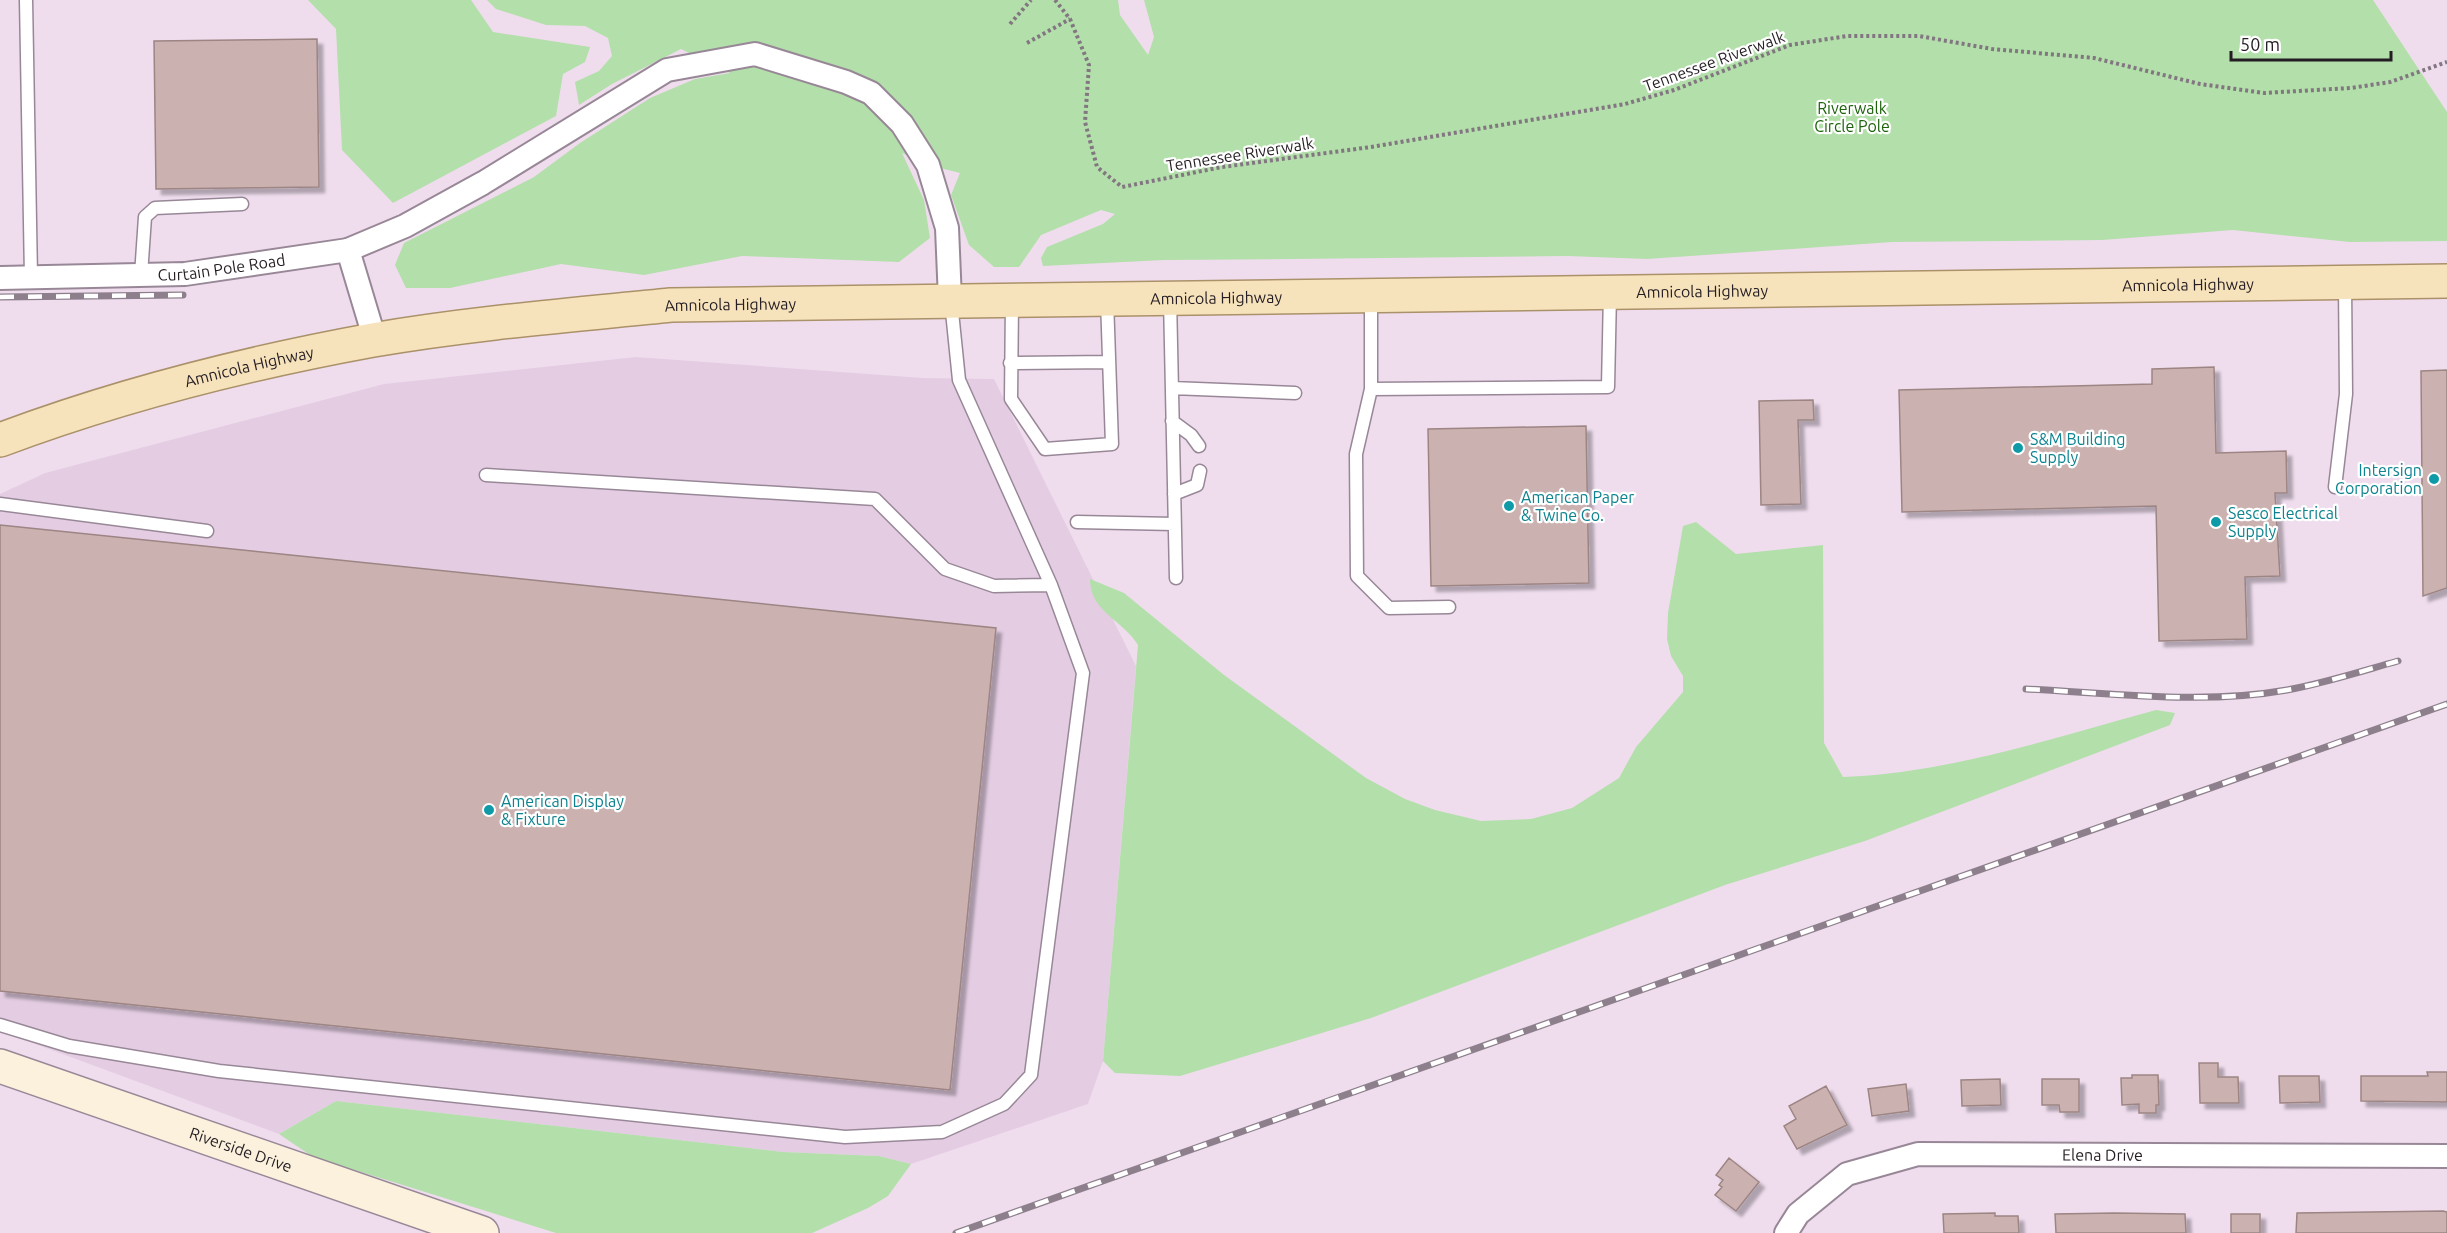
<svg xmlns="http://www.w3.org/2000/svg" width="2447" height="1233" viewBox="0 0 2447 1233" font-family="Ubuntu,sans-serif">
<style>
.built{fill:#e4cde3}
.green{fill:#b3dfaa}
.building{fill:#cbb2b1;stroke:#9d8584;stroke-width:1.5;filter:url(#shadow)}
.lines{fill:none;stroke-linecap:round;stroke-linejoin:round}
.lane-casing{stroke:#988897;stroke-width:15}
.street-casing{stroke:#988897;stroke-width:26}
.secondary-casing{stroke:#988897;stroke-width:36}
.primary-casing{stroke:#aa9169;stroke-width:36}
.path{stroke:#827681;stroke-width:4;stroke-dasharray:3 3;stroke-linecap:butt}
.lane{stroke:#fff;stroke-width:12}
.street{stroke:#fff;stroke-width:22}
.secondary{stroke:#fbf1dd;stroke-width:33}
.primary{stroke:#f7e3bb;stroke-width:33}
.rail-casing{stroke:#8d808c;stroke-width:7}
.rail{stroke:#fff;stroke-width:4.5;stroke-dasharray:14;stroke-linecap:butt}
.culture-dot{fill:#0f9aa8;stroke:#fff;stroke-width:2}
.labels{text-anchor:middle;stroke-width:4.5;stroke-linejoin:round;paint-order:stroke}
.street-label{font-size:16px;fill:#241d23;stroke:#fff}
.park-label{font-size:16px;fill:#1d630c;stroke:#fff}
.culture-label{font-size:16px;fill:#0d838f;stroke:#fff;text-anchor:start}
</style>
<defs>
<filter id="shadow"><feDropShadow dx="5.5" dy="5.5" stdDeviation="1.5" flood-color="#0004"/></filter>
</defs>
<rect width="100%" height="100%" fill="#efddee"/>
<path class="built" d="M636,357L923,378L994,379L1136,666L1103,1061L1088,1104L911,1164L879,1156L783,1152L336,1101L279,1134L0,1031V494L45,473L384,384Z"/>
<path class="green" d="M308,0H471L493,32L590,47L585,62L563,74L556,116L393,203L342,150L336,29Z
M487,0H1118L1120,15L1148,55L1154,37L1144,0H2373L2447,112V241L2350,242L2233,230L2102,240L1892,242L1647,259L1568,256L1291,259L1164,260L1043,266L1041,258L1047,247L1103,224L1115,214L1101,210L1041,235L1019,267H994L969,245L951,195L960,173L928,165L902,153L924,200L930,238L899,262L742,256L644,275L561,264L450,288H406L395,265L404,243L534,177L580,143L650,98L695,79L730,73L681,49L612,84L579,105L575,82L599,71L612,56L608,38L585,26L546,25L496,9Z
M1696,522L1736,554L1823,545L1824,743L1843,777C1949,773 2054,738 2156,710L2175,713L2170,725L1865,841L1725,885L1371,1018L1180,1076L1115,1073L1103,1061L1138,645C1123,620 1090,612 1090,579L1124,593L1224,675L1366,778L1405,799L1435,810L1481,821L1531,819L1572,808L1619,778L1636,747L1683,692V676L1671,656L1667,639L1668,613L1683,526Z
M336,1101L783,1152L879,1156L911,1164L888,1196L868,1208L812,1233H556L313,1157L279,1134Z"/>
<path class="building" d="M317,39L319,187L156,189L154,41Z
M2214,367L2216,453L2286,451L2287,493H2275L2280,576L2245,577L2247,639L2159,641L2156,506L1902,512L1899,390L2152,384V369Z
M2447,370V588L2423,596L2421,371Z
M1813,400L1814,420H1798L1801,504L1761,505L1759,401Z
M1586,426L1589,583L1431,586L1428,429Z
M0,525L996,628L950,1090L0,991Z
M2199,1063H2218V1077H2238L2239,1103H2200Z
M2427,1072H2447V1102L2361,1101V1076H2428Z
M2132,1075H2158L2159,1105H2156V1113H2139V1104L2122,1105L2121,1078H2132Z
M2279,1076H2319L2320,1102L2280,1103Z
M2000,1079L2001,1105L1962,1106L1961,1080Z
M2042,1079H2079V1112H2060L2059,1105H2042Z
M1906,1084L1909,1111L1872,1116L1868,1089Z
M1826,1086L1847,1125L1797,1149L1784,1126L1796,1119L1789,1106Z
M1729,1158L1759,1182L1736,1211L1715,1195L1722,1187L1719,1185L1723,1180L1716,1175Z
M2443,1211L2447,1212V1233H2296L2297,1213Z
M1995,1213V1216H2018L2019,1233H1944L1943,1214Z
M2114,1213L2185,1214L2186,1233H2056L2055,1214Z
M2231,1214H2260V1233H2231Z"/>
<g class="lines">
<defs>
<path id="lane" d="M26,0L31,277
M141,275L145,217L155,208L242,204
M1371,296V389L1356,454L1357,576L1389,608L1449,607
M1170,298L1176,578
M1012,301L1011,399L1045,449L1112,444L1107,300
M1010,363L1109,362
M1172,388L1295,393
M1371,389L1608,387L1610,293
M1172,421L1191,435L1199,446
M486,475L875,499L945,569L994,586L1051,585L959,380L951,302
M2335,487L2346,394L2345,284
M1174,494L1197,485L1200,471
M0,504L207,531
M1077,522L1174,524
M0,1025L69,1046L219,1071L845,1137L942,1132L1004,1104L1031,1075L1083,673L1051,585"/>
<g id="street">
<path d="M348,250L405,226L483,183L667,70L755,54L846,82L871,93L902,124L928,165L947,228L950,300"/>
<path id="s1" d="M0,278L185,274L348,250L375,340"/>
<path id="s2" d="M1786,1233L1798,1214L1847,1174L1918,1154L2447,1156"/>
</g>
<g id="secondary">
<path id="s3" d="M0,1066L482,1233"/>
</g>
<g id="primary">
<path id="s4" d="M0,440C120,395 247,363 373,340C472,323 572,315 671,305L2447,281"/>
</g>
</defs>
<use href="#lane" class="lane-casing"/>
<use href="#street" class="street-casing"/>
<use href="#secondary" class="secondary-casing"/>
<use href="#primary" class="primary-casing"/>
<path class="path" d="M1055,0L1070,19L1089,65L1085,122L1097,167L1122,187L1222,167L1371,147L1625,104L1674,90L1790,45L1847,36H1919L1992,49L2094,58L2200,84L2264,93L2351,88L2390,82L2447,62
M1010,24L1031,0
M1027,43L1070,19"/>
<use href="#lane" class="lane"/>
<use href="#street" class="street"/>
<use href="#secondary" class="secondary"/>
<use href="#primary" class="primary"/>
<defs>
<path id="rail" d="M0,297L183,295
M2026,689C2112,693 2202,705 2287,690C2325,683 2362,671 2398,661
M956,1233L2447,704"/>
</defs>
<use href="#rail" class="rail-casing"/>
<use href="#rail" class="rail"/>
</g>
<g class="culture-dot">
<circle cx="2018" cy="448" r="6"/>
<circle cx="2434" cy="479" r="6"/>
<circle cx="1509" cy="506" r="6"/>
<circle cx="2216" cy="522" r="6"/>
<circle cx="489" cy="810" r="6"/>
</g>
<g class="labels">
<g class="street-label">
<text transform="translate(1714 61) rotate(-20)" y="6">Tennessee Riverwalk</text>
<text transform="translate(1240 154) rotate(-9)" y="6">Tennessee Riverwalk</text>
<text dy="6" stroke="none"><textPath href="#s1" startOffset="222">Curtain Pole Road</textPath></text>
<text dy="6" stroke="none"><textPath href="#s4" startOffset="2204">Amnicola Highway</textPath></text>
<text dy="6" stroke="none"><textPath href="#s4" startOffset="1718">Amnicola Highway</textPath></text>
<text dy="6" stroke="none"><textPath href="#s4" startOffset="1232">Amnicola Highway</textPath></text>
<text dy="6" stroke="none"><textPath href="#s4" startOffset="746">Amnicola Highway</textPath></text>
<text dy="6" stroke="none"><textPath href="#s4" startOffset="260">Amnicola Highway</textPath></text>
<text dy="6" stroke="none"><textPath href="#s3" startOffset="255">Riverside Drive</textPath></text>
<text dy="6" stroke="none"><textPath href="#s2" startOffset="344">Elena Drive</textPath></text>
</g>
<g class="park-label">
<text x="1852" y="114">Riverwalk<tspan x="1852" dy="18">Circle Pole</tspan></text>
</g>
<g class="culture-label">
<text x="2030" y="445">S&amp;M Building<tspan x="2030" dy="18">Supply</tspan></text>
<text x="2422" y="476" text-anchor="end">Intersign<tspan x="2422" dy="18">Corporation</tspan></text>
<text x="1521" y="503">American Paper<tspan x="1521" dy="18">&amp; Twine Co.</tspan></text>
<text x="2228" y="519">Sesco Electrical<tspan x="2228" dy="18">Supply</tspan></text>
<text x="501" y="807">American Display<tspan x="501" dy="18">&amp; Fixture</tspan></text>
</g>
</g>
<path d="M2231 51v9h160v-9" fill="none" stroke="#241d23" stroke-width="3"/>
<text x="2240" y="51" font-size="18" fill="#241d23" stroke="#ffffff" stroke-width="4.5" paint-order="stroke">50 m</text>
</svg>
